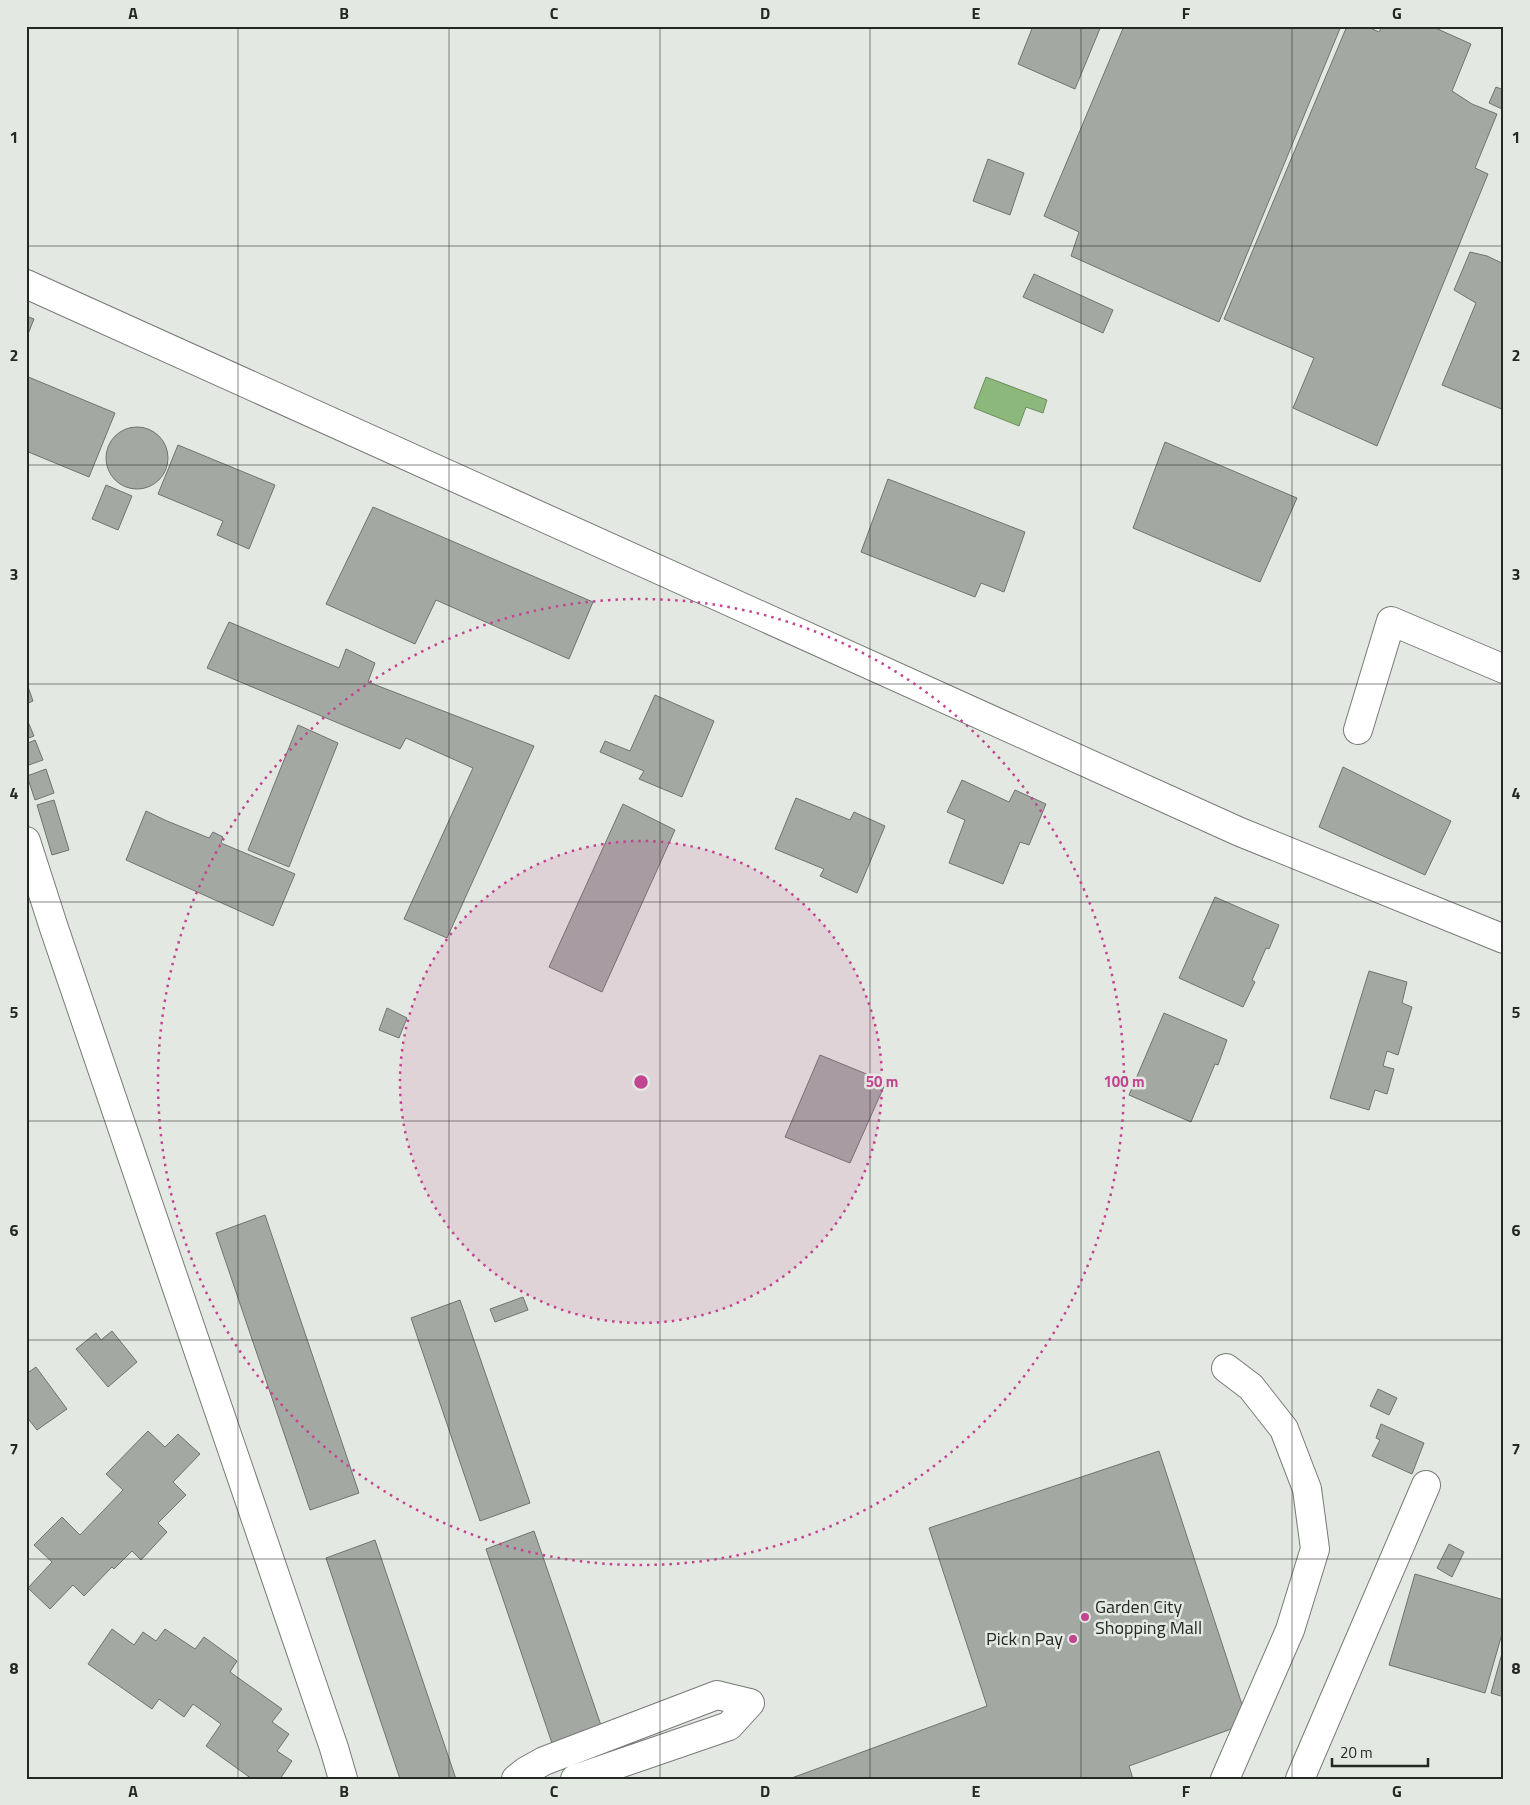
<svg xmlns="http://www.w3.org/2000/svg" width="1530" height="1805" viewBox="0 0 1530 1805" font-family="'Titillium Web',sans-serif">
<style>
.water{fill:#8cb87b;stroke:#6d8c61}
.building{fill:#a4a8a3;stroke:#70746f}
.lines{fill:none;stroke-linecap:round;stroke-linejoin:round}
.minor-casing{stroke:#767a75;stroke-width:30}
.minor{stroke:#fff;stroke-width:28}
.grid{fill:none;stroke:#252725;stroke-width:1;stroke-opacity:0.55}
.ring{fill:none;stroke:#c34490;stroke-width:2.5;stroke-dasharray:2.5 5}
.poi-dot{fill:#c34490;stroke:#e4e8e2;stroke-width:2}
.labels{text-anchor:middle;stroke-width:5;stroke-linejoin:round;paint-order:stroke}
.poi-label{font-size:18px;fill:#252725;stroke:#e4e8e2;text-anchor:start}
.centre{fill:#c34490;stroke:#e4e8e2;stroke-width:2.5}
.ring-label{font-size:15px;text-anchor:middle;font-weight:bold;fill:#c34490;stroke:#e4e8e2;stroke-width:5;stroke-linejoin:round;paint-order:stroke}
.neatline{fill:none;stroke:#252725;stroke-width:2}
.grid-label{font-size:16px;text-anchor:middle;font-weight:bold;fill:#252725}
</style>
<rect width="100%" height="100%" fill="#e4e8e2"/>
<path class="water" d="M986,377L1047,400L1043,413L1026,407L1019,426L974,408Z"/>
<path class="building" d="M1033,26H1101L1075,89L1018,64Z
M1124,26H1341L1219,322L1071,256L1079,232L1044,216Z
M1347,26H1366L1379,32L1382,26H1431L1471,44L1452,91L1472,104L1497,114L1475,168L1488,174L1377,446L1293,408L1314,358L1224,319Z
M1496,87L1504,90V110L1489,103Z
M988,159L1024,173L1010,215L973,201Z
M1470,252L1487,256L1504,264V410L1442,385L1476,303L1454,290Z
M1034,274L1113,310L1103,333L1023,297Z
M26,316L34,319L26,339Z
M26,376L115,413L89,477L26,451Z
M106 458a31 31 0 1 1 62 0a31 31 0 1 1-62 0Z
M1165,442L1297,498L1260,582L1133,528Z
M178,445L275,485L249,549L217,535L223,521L158,494Z
M888,479L1025,532L1004,592L981,583L975,597L861,552Z
M106,485L132,496L118,530L92,519Z
M373,507L593,602L569,659L436,600L415,644L326,604Z
M229,622L339,668L346,649L375,663L368,682L534,746L447,938L404,919L473,768L406,738L400,749L207,668Z
M26,681L33,701L26,704Z
M655,695L714,721L682,797L639,779L644,771L600,752L605,741L630,751Z
M26,717L34,736L26,739Z
M298,725L338,743L289,867L248,850Z
M35,740L43,760L26,766V744Z
M1343,767L1451,821L1425,875L1319,827Z
M46,769L54,793L35,800L27,776Z
M962,780L1009,802L1015,790L1046,804L1029,845L1020,842L1003,884L949,863L965,820L947,812Z
M796,798L850,820L854,812L885,826L857,893L820,876L824,869L775,849Z
M54,800L69,850L52,855L37,805Z
M623,804L675,830L602,992L549,967Z
M146,811L167,821L209,838L213,832L223,837L221,843L295,874L273,926L126,860Z
M1215,897L1279,925L1269,949L1266,948L1252,980L1255,982L1243,1007L1179,978Z
M1369,971L1407,982L1402,1003L1412,1007L1398,1055L1387,1051L1383,1066L1394,1069L1387,1094L1375,1090L1369,1110L1330,1098Z
M387,1008L407,1018L399,1038L379,1030Z
M1164,1013L1227,1040L1218,1065L1215,1064L1191,1122L1129,1095Z
M820,1055L886,1082L850,1163L785,1137Z
M265,1215L359,1493L310,1510L216,1233Z
M523,1297L528,1310L495,1322L490,1309Z
M460,1300L530,1503L480,1521L411,1318Z
M112,1331L137,1362L108,1387L76,1349L96,1333L101,1340Z
M36,1367L67,1409L37,1430L26,1416V1374Z
M1378,1389L1397,1398L1389,1415L1370,1406Z
M1381,1424L1424,1443L1412,1474L1372,1456L1380,1440L1376,1438Z
M148,1431L165,1447L178,1434L200,1454L173,1482L186,1495L158,1523L167,1532L141,1560L132,1551L114,1569L112,1567L84,1596L73,1585L50,1609L28,1588L52,1562L34,1545L62,1517L80,1535L123,1490L106,1474Z
M1159,1451L1248,1723L1129,1766L1133,1779H789L987,1706L929,1528Z
M534,1531L604,1734L555,1752L486,1549Z
M375,1540L456,1779H400L326,1558Z
M1449,1544L1464,1552L1452,1577L1437,1568Z
M1415,1574L1504,1600V1627L1485,1693L1389,1665Z
M112,1629L134,1645L143,1632L156,1641L165,1629L195,1649L204,1637L237,1661L230,1672L282,1709L272,1722L289,1734L277,1751L292,1761L280,1779H252L206,1746L221,1724L193,1704L184,1717L159,1699L152,1709L88,1664Z
M1504,1646V1697L1491,1693Z"/>
<g class="lines">
<defs>
<path id="minor" d="M26,284L1240,832L1504,939
M1358,730L1391,621L1504,669
M26,841L54,928L334,1748L343,1779
M516,1779L526,1771L544,1761L717,1695L750,1703L729,1726L575,1779
M1225,1779L1290,1630L1315,1549L1307,1489L1284,1429L1251,1387L1226,1368
M1300,1779L1426,1485"/>
</defs>
<use href="#minor" class="minor-casing"/>
<use href="#minor" class="minor"/>
</g>
<path class="grid" d="M238,26V1779M449,26V1779M660,26V1779M870,26V1779M1081,26V1779M1292,26V1779M26,246H1504M26,465H1504M26,684H1504M26,902H1504M26,1121H1504M26,1340H1504M26,1559H1504"/>
<circle cx="641" cy="1082" r="241" fill="#c34490" fill-opacity=".12"/>
<g class="ring">
<circle cx="641" cy="1082" r="241"/>
<circle cx="641" cy="1082" r="483"/>
</g>
<g class="poi-dot">
<circle cx="1085" cy="1617" r="5"/>
<circle cx="1073" cy="1639" r="5"/>
</g>
<g class="labels">
<g class="poi-label">
<text x="1095" y="1613">Garden City<tspan x="1095" dy="21">Shopping Mall</tspan></text>
<text x="1063" y="1645" text-anchor="end">Pick n Pay</text>
</g>
</g>
<circle cx="641" cy="1082" r="8" class="centre"/>
<g class="ring-label">
<text x="882" y="1087">50 m</text>
<text x="1124" y="1087">100 m</text>
</g>
<rect width="1530" height="1805" fill="none" stroke="#e4e8e2" stroke-width="55"/>
<path d="M1332 1758v8h96v-8" fill="none" stroke="#252725" stroke-width="2.5"/>
<text x="1340" y="1758" font-size="15" fill="#252725" stroke="#e4e8e2" stroke-width="4" paint-order="stroke">20 m</text>
<rect x="28" y="28" width="1474" height="1750" class="neatline"/>
<g class="grid-label">
<text x="133" y="19">A</text>
<text x="344" y="19">B</text>
<text x="554" y="19">C</text>
<text x="765" y="19">D</text>
<text x="976" y="19">E</text>
<text x="1186" y="19">F</text>
<text x="1397" y="19">G</text>
<text x="14" y="143">1</text>
<text x="1516" y="143">1</text>
<text x="14" y="361">2</text>
<text x="1516" y="361">2</text>
<text x="14" y="580">3</text>
<text x="1516" y="580">3</text>
<text x="14" y="799">4</text>
<text x="1516" y="799">4</text>
<text x="14" y="1018">5</text>
<text x="1516" y="1018">5</text>
<text x="14" y="1236">6</text>
<text x="1516" y="1236">6</text>
<text x="14" y="1455">7</text>
<text x="1516" y="1455">7</text>
<text x="14" y="1674">8</text>
<text x="1516" y="1674">8</text>
<text x="133" y="1797">A</text>
<text x="344" y="1797">B</text>
<text x="554" y="1797">C</text>
<text x="765" y="1797">D</text>
<text x="976" y="1797">E</text>
<text x="1186" y="1797">F</text>
<text x="1397" y="1797">G</text>
</g>
</svg>
